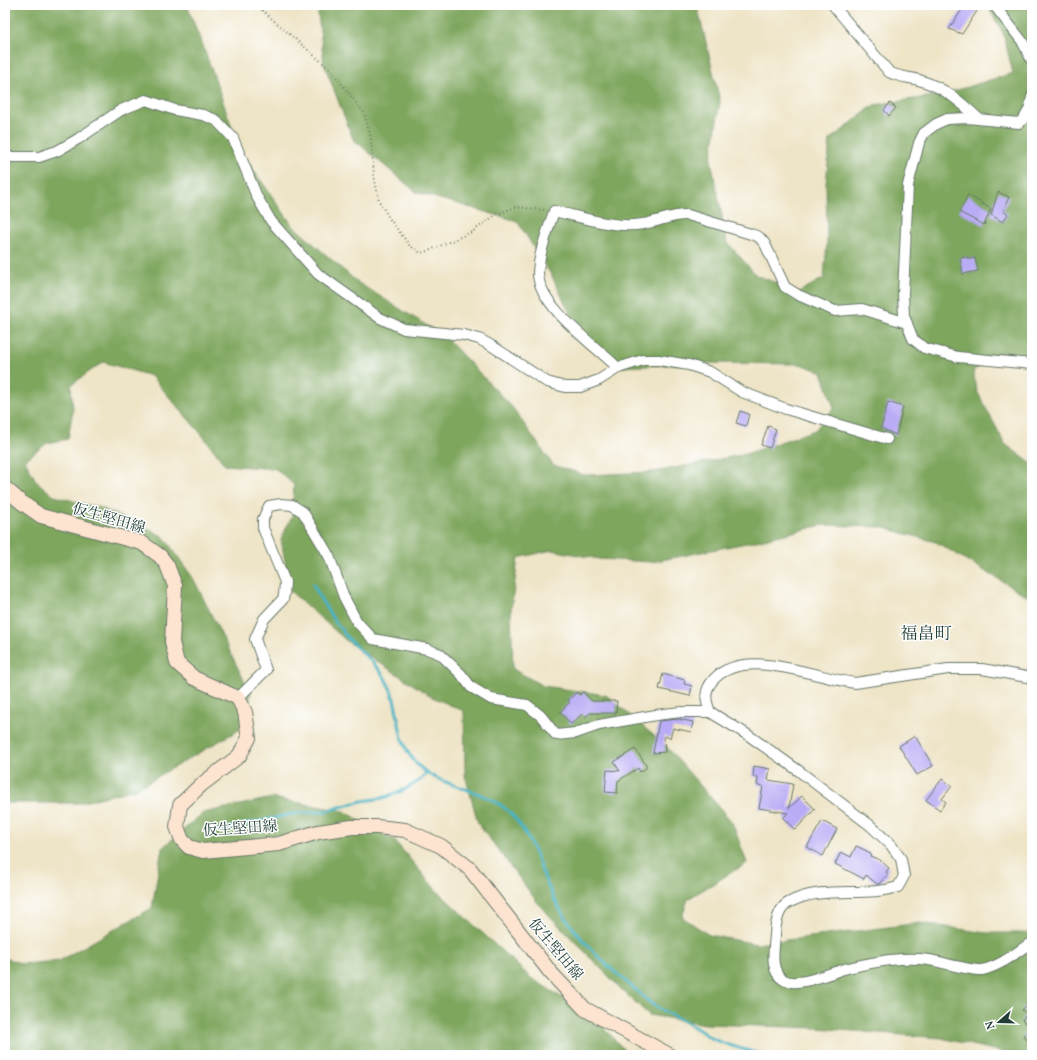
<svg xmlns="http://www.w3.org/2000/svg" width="1037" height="1060" viewBox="0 0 1037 1060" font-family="Vollkorn,'Noto Serif JP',serif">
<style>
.forest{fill:#7ea65d;stroke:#4e7248}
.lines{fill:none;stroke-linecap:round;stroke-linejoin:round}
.stream{stroke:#47b3c4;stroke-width:3}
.building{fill:#b9abf5}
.street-casing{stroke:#677767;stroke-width:12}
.secondary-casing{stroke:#677767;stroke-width:16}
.path{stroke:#677767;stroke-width:2;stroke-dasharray:1 3;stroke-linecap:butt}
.street{stroke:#fff;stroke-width:10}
.secondary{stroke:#fde4d1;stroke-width:14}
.labels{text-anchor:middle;stroke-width:3;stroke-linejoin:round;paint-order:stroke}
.street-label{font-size:15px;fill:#1f3d34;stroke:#fff}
.quarter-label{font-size:17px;fill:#1f3d34;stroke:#fff}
</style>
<rect width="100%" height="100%" fill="#fff"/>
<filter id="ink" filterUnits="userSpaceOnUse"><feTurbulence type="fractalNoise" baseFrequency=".025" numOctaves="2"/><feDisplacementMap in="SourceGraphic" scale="8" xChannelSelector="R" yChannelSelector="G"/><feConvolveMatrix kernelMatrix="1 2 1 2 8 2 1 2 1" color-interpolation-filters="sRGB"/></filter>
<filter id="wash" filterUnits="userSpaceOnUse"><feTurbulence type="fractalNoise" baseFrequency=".012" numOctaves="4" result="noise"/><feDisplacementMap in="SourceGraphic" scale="16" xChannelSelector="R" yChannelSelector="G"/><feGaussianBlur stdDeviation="0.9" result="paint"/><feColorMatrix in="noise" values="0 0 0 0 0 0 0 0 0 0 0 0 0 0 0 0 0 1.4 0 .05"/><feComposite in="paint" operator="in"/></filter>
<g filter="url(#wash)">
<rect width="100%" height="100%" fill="#eee4c6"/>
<path class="forest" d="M5,5H187L213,73L240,151L293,226L357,282L445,337L512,407L553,465L585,475L654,472L746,454L815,430L834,408L822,372L800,364L709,363L620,367L580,335L552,276L517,221L416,192L353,139L324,64L317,5H697L720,101L711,160L727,242L756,275L799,292L824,278L827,242L826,184L830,140L874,105L941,95L1013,73L1003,33L987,5H1032V363L991,359L973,371L977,391L1005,444L1032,464V599L936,542L881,527L822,525L756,541L652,562L599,559L552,550L518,558L511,610L513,669L543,686L606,695L666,746L732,822L747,863L688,899L682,917L709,935L756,944L920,923L986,933H1032V1055H1016L941,1038L817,1028L705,1024L649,1015L622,990L541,907L478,823L465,775L464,711L432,697L348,642L290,591L281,539L292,516L294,485L276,469L225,465L203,436L151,376L103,362L71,385L73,409L68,439L47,443L25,460L36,481L54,496L101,508L163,536L193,578L251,694L244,727L136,789L79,803H5Z
M272,798L344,811L394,840L436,890L531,978L595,1018L629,1055H5V958L23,964L59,961L152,908L162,848L203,813Z"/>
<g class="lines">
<path class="stream" d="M313,584C322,603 333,620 346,636C359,651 378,664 387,682C402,708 394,739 415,762C438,790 487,786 513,816C535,841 539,870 554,899C573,934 601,961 631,986C639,992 646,1000 655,1006C667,1014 681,1019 694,1027C700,1030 705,1035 711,1038C727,1046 747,1050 764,1055
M216,831L292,814L326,811L362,801L383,798L406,789L420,780L427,772"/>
</g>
<g id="blocks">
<path class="building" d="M965,5L977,11L962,34L949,29Z
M890,103L896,108L889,116L884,110Z
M998,192L1009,197L1003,211L1008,214L1003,222L991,215Z
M968,195L991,209L984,225L959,212Z
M968,257V259L975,258L978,271L963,274L960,258Z
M888,402L903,407L896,435L881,428Z
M740,411L749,414L746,426L736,423Z
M768,426L776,429L770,448L761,445Z
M663,674L685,680L684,684L692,686L690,696L659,689Z
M577,692L580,695L583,692L592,701H617L616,713H590L585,717L582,714L571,724L560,712L570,702L568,700Z
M678,719L693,722L691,732L673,728L670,738L664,736L665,752L653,753L659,721Z
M915,736L933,766L917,775L899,746Z
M635,749L646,765V768L640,772L638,768L618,781L617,793L605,792L607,770L620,771L614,762Z
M754,766L770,769L768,780L793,784L789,808L802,796L815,809L795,830L783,818L788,813L759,808L763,786L757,785L758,777H753Z
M942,779L952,786L942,799L946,802L940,810L926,800Z
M822,821L837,829L823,856L807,847Z
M856,846L867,851L866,852L871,854L870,856L880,860L889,868L886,872L888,874L879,884H877L866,875L864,879L835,864L841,852L851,857Z
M1032,1000V1044L1023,1036L1030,1027L1022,1020L1027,1014L1022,1010Z"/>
</g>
</g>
<g filter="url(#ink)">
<use href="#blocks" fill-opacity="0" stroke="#677767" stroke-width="1"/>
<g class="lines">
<defs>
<path id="street" d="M833,5L889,72C900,78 911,77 922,81C945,88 962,103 979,119
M994,5L1022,41L1032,61
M1032,97C1030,108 1028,116 1019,123L967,118L947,119L936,124L924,133L919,143L908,185L903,294L904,316L913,339L924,348L958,357L1032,364
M5,157H39L57,151L78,139L121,110L146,100L175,110L203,115L216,120L233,138L257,197L271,221L318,274L380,318L404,329L464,335L479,339L492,346L547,382L565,387H580L599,380L618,368L643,360H659L689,365L710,372L742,392L786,409L887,439
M618,368C596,346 538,306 538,273C539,252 548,230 554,211C582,217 614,229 643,224C659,222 672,214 688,215L751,234L759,237L765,244L785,287L798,295L835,311L862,309L907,323
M238,698L266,670L255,639L264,619L283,599L284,595L285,582L263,528V519L269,506L281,504L292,505L303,512L329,556L344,597L357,622L373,639L427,649L440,654L461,674L471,687L491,699L527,705L541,716L556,735L576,733L599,725L656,715L681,712H710L748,735L799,771L871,826L891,845L901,859L904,876L898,887C863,898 822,884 788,903C778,909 775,925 775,935C774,949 769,972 784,980C799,988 831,972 848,968C874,962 901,956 929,960C942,962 971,971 982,970C1001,966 1017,952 1032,942
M710,712C705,699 704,690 714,679C746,646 815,678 855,683L948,669H982L1032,678"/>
<path id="secondary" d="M5,488L21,502L41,516L142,543L160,556L167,565L175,586L172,642L177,663L194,678L238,698L245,712L249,738L239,756L201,785L180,805L177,827L182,840L189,847L203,851L279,844L318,832L352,827H377L405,830L441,846L470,869L551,973L585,1009L669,1055"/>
</defs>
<use href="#street" class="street-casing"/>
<use href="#secondary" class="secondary-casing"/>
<path class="path" d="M256,5L331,70L364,113L371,138L374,175L379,201L389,218L410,246L421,253L428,251L472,232L497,214L516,207L544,210"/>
<use href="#street" class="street"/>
<use href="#secondary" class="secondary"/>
</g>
</g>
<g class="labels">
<g class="street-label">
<text transform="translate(109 518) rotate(16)" y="5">仮生堅田線</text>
<text transform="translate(240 828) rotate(-4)" y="5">仮生堅田線</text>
<text transform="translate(556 949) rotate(50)" y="5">仮生堅田線</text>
</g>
<g class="quarter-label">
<text x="926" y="639">福畠町</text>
</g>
</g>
<rect width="1037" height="1060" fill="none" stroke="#fff" stroke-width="20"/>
<g transform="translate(999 1022) rotate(250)" stroke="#ffffff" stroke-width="3" paint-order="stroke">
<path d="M0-3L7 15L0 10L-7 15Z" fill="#1f3d34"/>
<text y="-6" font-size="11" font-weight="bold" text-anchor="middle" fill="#1f3d34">N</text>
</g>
</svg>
